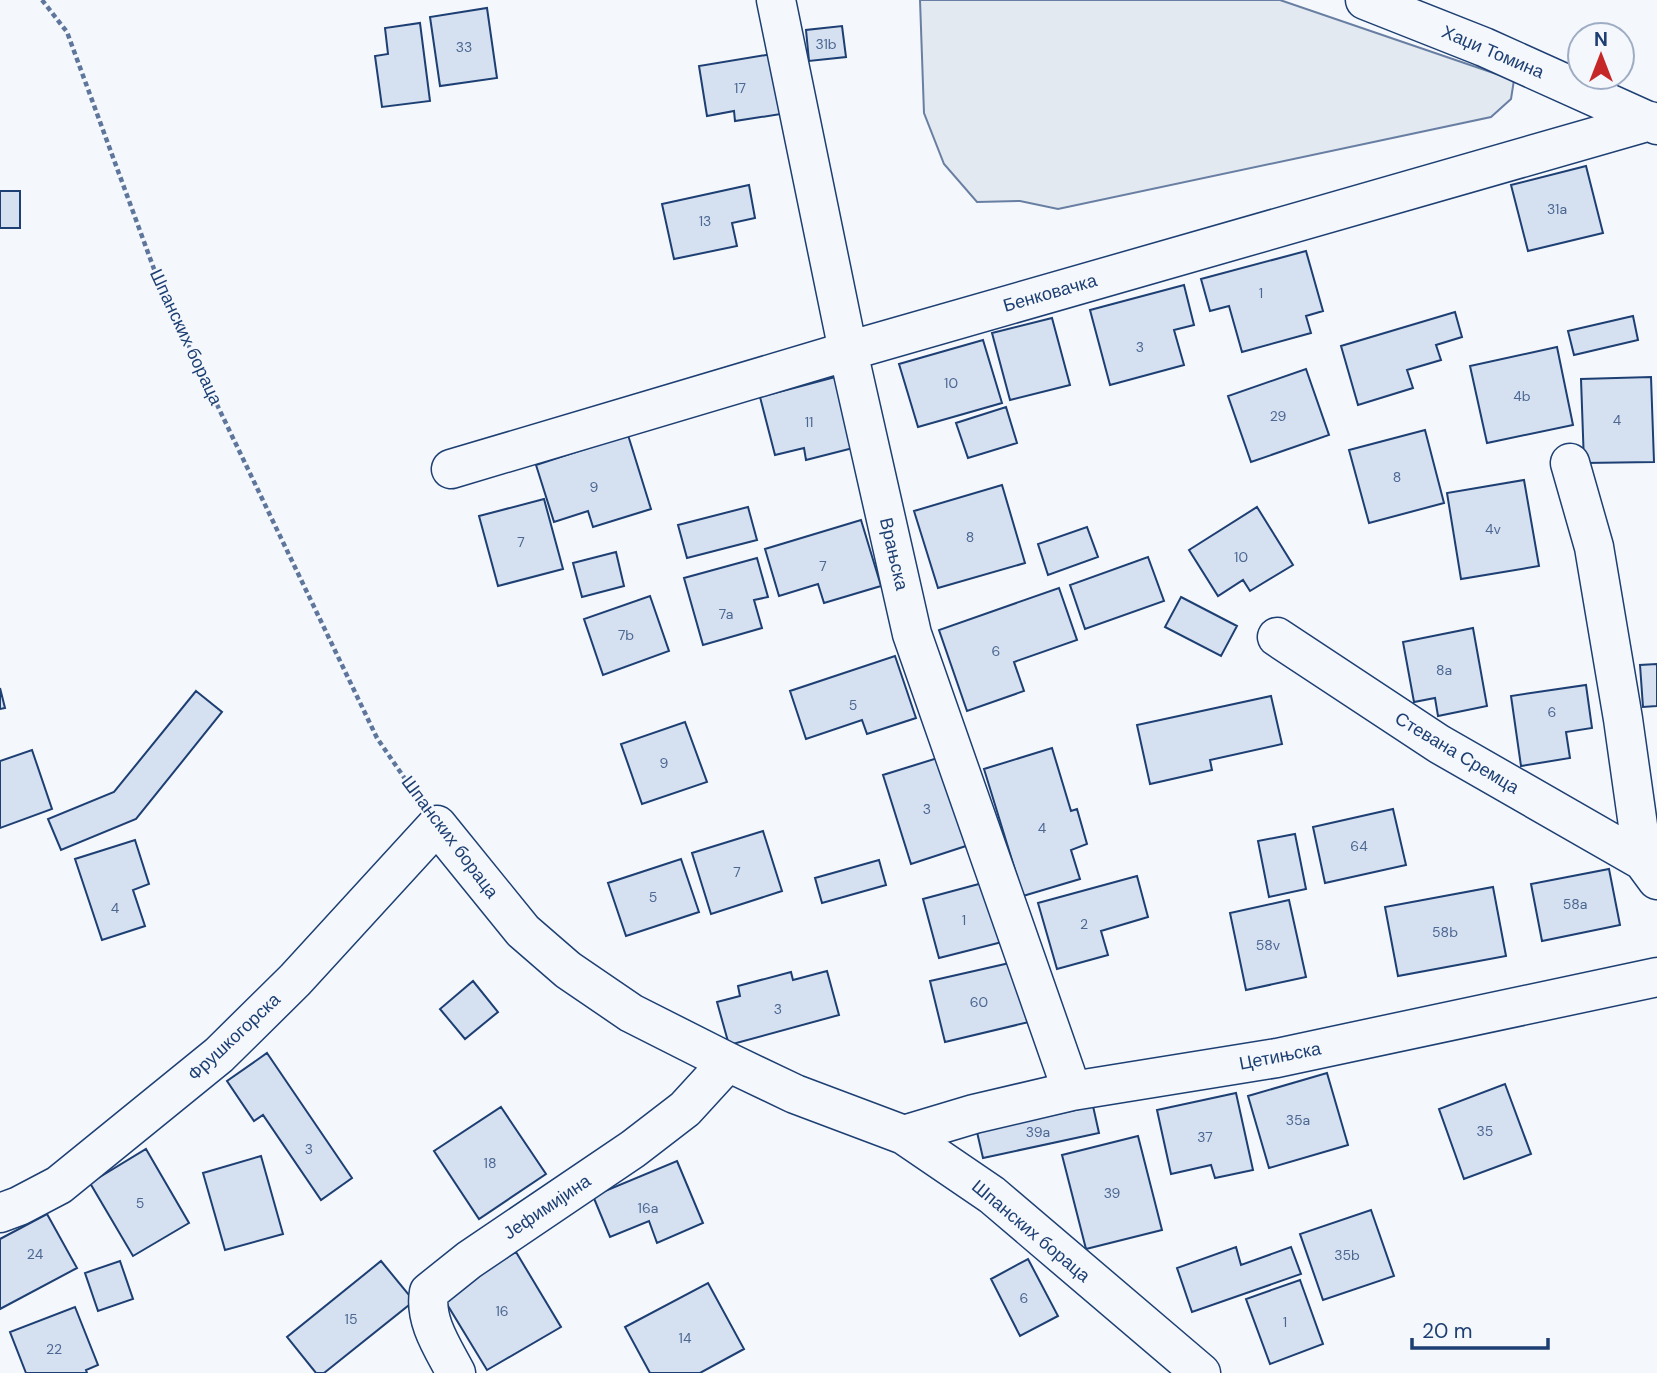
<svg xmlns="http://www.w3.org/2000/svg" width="1657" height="1373" viewBox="0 0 1657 1373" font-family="'DM Sans',sans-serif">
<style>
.green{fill:#e3e9f0;stroke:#687fa3;stroke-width:2}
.building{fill:#d5e0f0;stroke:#1d3f73;stroke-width:2}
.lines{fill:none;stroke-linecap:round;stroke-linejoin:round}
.minor-casing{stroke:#1d3f73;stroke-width:41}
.path{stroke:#5e769c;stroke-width:4.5;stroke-dasharray:5 3.5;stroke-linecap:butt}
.minor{stroke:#f4f7fb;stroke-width:38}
.labels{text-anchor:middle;stroke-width:5;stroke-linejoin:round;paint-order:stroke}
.number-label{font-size:14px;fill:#4b6792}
.street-label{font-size:18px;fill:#1d3f73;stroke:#f4f7fb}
</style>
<rect width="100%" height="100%" fill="#f4f7fb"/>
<path class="green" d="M920,0H1280L1514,80L1511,99L1491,117L1058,209L1020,201L977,202L944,164L924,113Z"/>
<path class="building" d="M487,8L497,78L440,86L430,17Z
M420,23L430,101L382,107L375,56L388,54L385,28Z
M842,26L846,57L809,61L806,30Z
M772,54L781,114L735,121L734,111L707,116L699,66Z
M1586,166L1603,233L1528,251L1511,185Z
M749,185L755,218L732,223L737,246L674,259L662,204Z
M0,191H20V228H0Z
M1306,251L1323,311L1306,316L1311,333L1242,352L1229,306L1210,311L1201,279Z
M1184,285L1194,325L1174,330L1184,365L1110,385L1090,310Z
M1455,312L1462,337L1436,345L1441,360L1407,370L1413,388L1358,405L1341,346Z
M1633,316L1638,340L1574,355L1568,331Z
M1052,318L1070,385L1010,400L992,333Z
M983,340L1002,403L918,427L899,364Z
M1557,347L1573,425L1487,443L1470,366Z
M1306,369L1329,435L1251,462L1228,396Z
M839,376L857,447L806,460L804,448L775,455L760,397Z
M1651,377L1654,462L1584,463L1581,379Z
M1006,407L1017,443L968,458L956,423Z
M1425,430L1444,503L1369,523L1349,450Z
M628,435L651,509L593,527L588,511L554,522L536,465Z
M1524,480L1539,566L1461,579L1447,493Z
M1002,485L1025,563L938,588L914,511Z
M544,499L563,569L498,586L479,516Z
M748,507L757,540L687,558L678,525Z
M1257,507L1293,565L1250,591L1243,580L1218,596L1189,550Z
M861,520L881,586L824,603L818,584L779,596L765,549Z
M1087,527L1098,557L1048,575L1038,544Z
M616,552L624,586L582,597L573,563Z
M1148,557L1164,601L1085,629L1070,585Z
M757,558L768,597L754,600L762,628L703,645L684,578Z
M1059,588L1077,640L1014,662L1024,691L967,711L939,630Z
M650,596L669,651L603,675L584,619Z
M1181,597L1237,626L1221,656L1165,627Z
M1473,628L1487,706L1438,716L1435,698L1414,702L1403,642Z
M895,656L916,718L867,734L862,720L806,739L790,691Z
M1657,664V706L1643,707L1640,665Z
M1586,685L1592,728L1566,732L1570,758L1521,766L1511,696Z
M0,688L5,708L0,709Z
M196,691L222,712L136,819L61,850L48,819L114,792Z
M1271,696L1282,744L1210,760L1212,770L1150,784L1137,725Z
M685,722L707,782L642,804L621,744Z
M1052,748L1071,811L1077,809L1087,844L1071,850L1080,879L1023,896L984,769Z
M32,750L52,809L0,828V761Z
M944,756L972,844L911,864L883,775Z
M1393,809L1406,865L1325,883L1313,827Z
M763,831L782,891L711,914L692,853Z
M1295,834L1306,889L1269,897L1258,841Z
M135,840L149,884L133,890L145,926L102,940L75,859Z
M681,859L699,912L626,936L608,883Z
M879,860L886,885L822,903L815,878Z
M1609,869L1620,925L1542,941L1531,884Z
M1137,876L1148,917L1101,931L1108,955L1057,969L1038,903Z
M990,881L1006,941L939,958L923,899Z
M1493,887L1506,956L1398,976L1385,907Z
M1289,900L1306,977L1246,990L1230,913Z
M1014,962L1029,1022L945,1042L930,981Z
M827,971L839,1015L729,1045L717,1002L740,996L738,986L791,972L793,980Z
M473,981L498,1012L465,1039L440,1009Z
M267,1053L352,1178L321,1200L263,1115L254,1121L227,1081Z
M1327,1073L1348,1145L1269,1168L1248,1096Z
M1505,1084L1531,1154L1464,1179L1439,1109Z
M1236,1093L1253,1170L1215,1178L1211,1165L1171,1174L1157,1110Z
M1093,1106L1099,1133L983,1158L977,1132Z
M501,1107L546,1174L479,1219L434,1151Z
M1138,1136L1162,1230L1086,1249L1062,1155Z
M146,1149L189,1223L133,1256L90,1183Z
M261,1156L283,1234L225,1250L203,1173Z
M677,1161L703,1223L657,1243L649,1221L610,1237L593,1196Z
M1371,1210L1394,1276L1323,1300L1300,1234Z
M47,1214L77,1268L0,1309V1239Z
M1236,1247L1241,1265L1291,1247L1301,1274L1192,1312L1177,1268Z
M516,1252L561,1327L487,1370L442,1296Z
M1028,1259L1058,1316L1020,1336L991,1279Z
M120,1261L133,1299L98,1311L85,1273Z
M381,1261L414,1301L324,1373H316L287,1337Z
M1300,1280L1323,1344L1270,1364L1246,1299Z
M708,1283L744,1349L700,1373H650L625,1327Z
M75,1307L98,1365L86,1370L87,1373H26L10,1332Z"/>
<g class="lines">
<defs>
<path id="minor" d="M776,0L848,351L912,634L1072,1091
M1365,0L1484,47L1657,125
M1570,463L1594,547L1623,719L1643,861L1657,880
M451,469L848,351L1650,121
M1277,637L1439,744L1643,861
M904,1135L974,1114L1072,1091L1277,1058L1657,977
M0,1213L19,1206L59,1185L219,1055L295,980L437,825L523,931L568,970L631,1013L728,1062L795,1094L904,1135L992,1195L1201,1373
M456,1373C443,1348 424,1321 429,1292L469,1260L633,1149L685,1109L728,1062"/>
</defs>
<use href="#minor" class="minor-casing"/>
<path class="path" d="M42,0L67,32L161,288L377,738L414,792"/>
<use href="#minor" class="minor"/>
</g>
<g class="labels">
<g class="number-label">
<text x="826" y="49">31b</text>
<text x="464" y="52">33</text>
<text x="740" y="93">17</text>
<text x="1557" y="214">31a</text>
<text x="705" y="226">13</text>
<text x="1261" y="298">1</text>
<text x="1140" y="352">3</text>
<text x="951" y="388">10</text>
<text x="1522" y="401">4b</text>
<text x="1278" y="421">29</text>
<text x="1617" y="425">4</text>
<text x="809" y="427">11</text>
<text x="1397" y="482">8</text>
<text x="594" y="492">9</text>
<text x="1493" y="534">4v</text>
<text x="970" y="542">8</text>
<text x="521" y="547">7</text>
<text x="1241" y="562">10</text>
<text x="823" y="571">7</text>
<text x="726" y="619">7a</text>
<text x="626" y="640">7b</text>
<text x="996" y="656">6</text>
<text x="1444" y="675">8a</text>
<text x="853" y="710">5</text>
<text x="1552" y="717">6</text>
<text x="664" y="768">9</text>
<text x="927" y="814">3</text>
<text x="1042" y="833">4</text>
<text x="1359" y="851">64</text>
<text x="737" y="877">7</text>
<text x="653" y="902">5</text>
<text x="1575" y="909">58a</text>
<text x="115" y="913">4</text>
<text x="964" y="925">1</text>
<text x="1084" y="929">2</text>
<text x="1445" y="937">58b</text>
<text x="1268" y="950">58v</text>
<text x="979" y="1007">60</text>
<text x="778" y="1014">3</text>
<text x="1298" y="1125">35a</text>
<text x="1485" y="1136">35</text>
<text x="1038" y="1137">39a</text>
<text x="1205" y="1142">37</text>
<text x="309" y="1154">3</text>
<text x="490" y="1168">18</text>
<text x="1112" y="1198">39</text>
<text x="140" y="1208">5</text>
<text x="648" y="1213">16a</text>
<text x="35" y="1259">24</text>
<text x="1347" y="1260">35b</text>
<text x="1024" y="1303">6</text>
<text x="502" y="1316">16</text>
<text x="351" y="1324">15</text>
<text x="1285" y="1327">1</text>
<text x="685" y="1343">14</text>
<text x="54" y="1354">22</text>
</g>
<g class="street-label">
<text transform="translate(1493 52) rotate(23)" y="6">Хаџи Томина</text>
<text transform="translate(1050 293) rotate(-16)" y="6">Бенковачка</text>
<text transform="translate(186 337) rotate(65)" y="6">Шпанских бораца</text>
<text transform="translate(894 554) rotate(77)" y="6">Врањска</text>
<text transform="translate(1457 753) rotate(31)" y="6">Стевана Сремца</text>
<text transform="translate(450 837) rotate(53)" y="6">Шпанских бораца</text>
<text transform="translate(234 1037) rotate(-43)" y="6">Фрушкогорска</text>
<text transform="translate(1280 1056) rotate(-11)" y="6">Цетињска</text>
<text transform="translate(547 1207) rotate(-34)" y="6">Јефимијина</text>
<text transform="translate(1031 1231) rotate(40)" y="6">Шпанских бораца</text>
</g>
</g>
<g transform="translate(1601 56)"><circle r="33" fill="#f4f7fb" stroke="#9eadc5" stroke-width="2"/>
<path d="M0-5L12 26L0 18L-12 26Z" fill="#c62828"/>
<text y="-10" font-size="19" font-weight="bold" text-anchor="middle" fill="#1d3f73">N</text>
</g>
<path d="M1412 1338v10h136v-10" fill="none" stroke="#1d3f73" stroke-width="3.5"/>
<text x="1422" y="1338" font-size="21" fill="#1d3f73" stroke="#f4f7fb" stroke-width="5" paint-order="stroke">20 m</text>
</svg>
